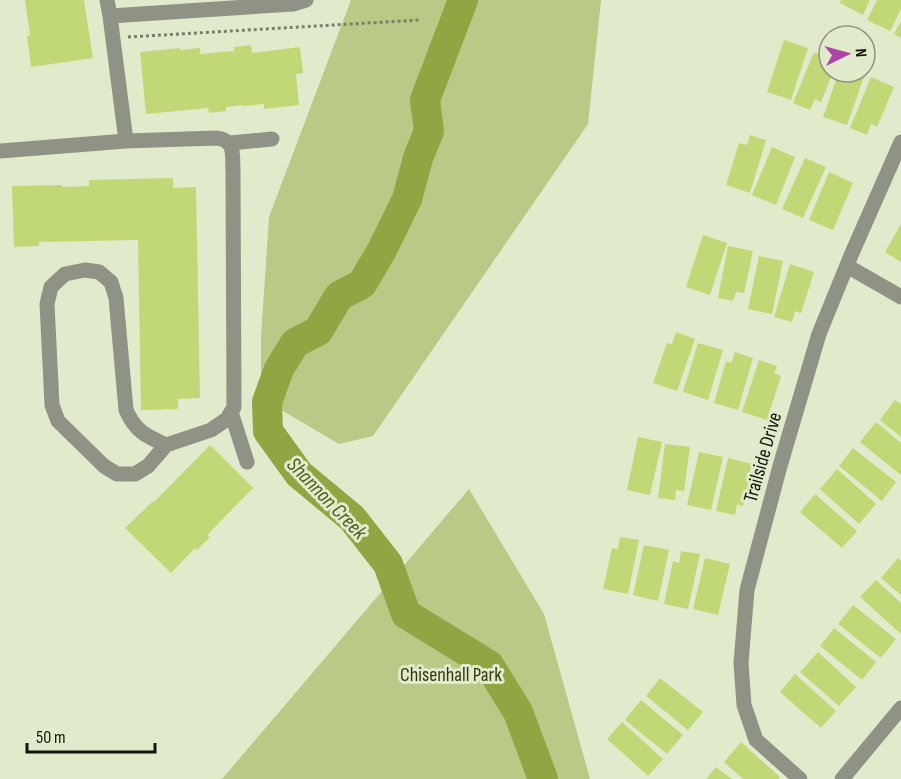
<svg xmlns="http://www.w3.org/2000/svg" width="901" height="779" viewBox="0 0 901 779" font-family="'Sofia Sans Condensed',sans-serif">
<style>
.green{fill:#b8ca86}
.lines{fill:none;stroke-linecap:round;stroke-linejoin:round}
.river{stroke:#90a643;stroke-width:30}
.building{fill:#c0d976}
.path{stroke:#797f6a;stroke-width:3;stroke-dasharray:3 3;stroke-linecap:butt}
.minor{stroke:#8f9386;stroke-width:15}
.labels{text-anchor:middle;stroke-width:6;stroke-linejoin:round;paint-order:stroke}
.street-label{font-size:20px;fill:#13160b;stroke:#e1eacb}
.park-label{font-size:20px;fill:#303910;stroke:#e1eacb}
.water-label{font-size:21px;font-style:italic;fill:#4f5e18;stroke:#e1eacb}
</style>
<rect width="100%" height="100%" fill="#e1eacb"/>
<path class="green" d="M351,0H601L588,124L373,436L339,444L261,398V337L269,217Z
M469,489L544,614L590,779H222Z"/>
<g class="lines">
<path class="river" d="M463,0L425,100L429,131L418,158L407,199L382,250L362,284L339,296L318,331L295,343L279,369L267,402L268,431L299,474L352,518L388,564L406,614L489,665L518,712L543,779"/>
</g>
<path class="building" d="M25,0H84L93,58L31,67L27,36L30,35Z
M841,0H870L863,15L840,3Z
M877,0H901V9L890,31L867,20Z
M901,21V38L894,34Z
M784,40L808,48L791,100L767,92Z
M251,45L252,53L300,47L303,73L296,74L299,105L264,109V104L243,106V105L226,107V111L209,113L208,108L146,114L140,52L180,48V50L200,48V54L234,51V47Z
M814,52L829,58V72H833L821,102L815,99L810,110L793,103Z
M839,72H860L865,74L847,125L823,117Z
M871,77L894,87L877,127L871,124L867,135L850,128Z
M750,135L766,140L750,193L726,185L739,143L747,145Z
M772,147L795,157L776,205L752,195Z
M805,158L826,167L803,218L782,209Z
M829,172L853,183L833,230L809,220Z
M173,178V188L196,187L200,398L178,399V409L141,410L138,240L39,242V246L14,247L12,186L62,185V187L89,186V180Z
M901,224V262L885,252Z
M703,235L727,243L710,295L686,287Z
M728,246L753,251L744,293L736,292L733,301L718,298Z
M759,256L783,261L772,314L748,309Z
M790,264L814,272L801,313L795,311L792,322L774,317Z
M676,332L695,339L677,391L653,383L667,343L672,344Z
M698,343L723,350L708,400L683,392Z
M735,352L753,358L738,410L714,403L726,361L731,363Z
M759,360L777,366L774,373L781,376L767,420L742,412Z
M895,400L901,404V437L880,420Z
M876,422L901,443V475L860,442Z
M638,437L662,442L650,495L627,490Z
M665,444L690,447L684,491L676,490L675,500L658,498Z
M210,445L253,488L207,535L210,537L197,550L195,548L171,573L125,528L153,501L154,502Z
M853,448L896,482L882,501L839,466Z
M699,452L723,457L711,510L687,505Z
M728,458L752,464L743,506L737,504L735,515L716,511Z
M837,469L876,504L859,524L820,489Z
M815,494L857,531L842,548L800,512Z
M620,537L639,540L628,594L603,589L612,548L618,549Z
M644,545L669,550L658,601L633,595Z
M681,551L700,554L688,609L664,604L673,561L679,563Z
M705,558L730,564L718,615L693,609Z
M898,558L901,561V595L881,578Z
M876,580L901,603V634L860,597Z
M853,605L896,639L881,658L838,624Z
M834,628L876,662L862,680L820,646Z
M818,652L856,687L839,706L800,672Z
M795,674L836,711L821,728L780,692Z
M660,678L703,712L688,730L646,696Z
M641,700L683,735L667,754L625,720Z
M622,722L663,759L648,776L607,739Z
M741,742L780,777L778,779H743L724,762Z
M716,767L732,779H706Z"/>
<g class="lines">
<path class="path" d="M128,37L419,20"/>
<path class="minor" d="M107,0L110,16L293,4L306,0
M110,16L126,141L216,138C236,140 232,154 233,170L234,407L227,419L211,430L166,445C146,436 135,431 126,410L116,298L111,282L99,272L85,270L65,274L51,287L47,304L52,405L58,421L104,466L117,474H135L148,466L166,445
M230,143L272,139
M0,151L126,141
M847,266L901,297
M231,412L247,462
M800,779L756,740L744,705L741,663L747,590L780,466L819,334L852,253L901,142
M842,779L901,708"/>
</g>
<g class="labels">
<g class="street-label">
<text transform="translate(762 457) rotate(-74)" y="7">Trailside Drive</text>
</g>
<g class="park-label">
<text x="451" y="681">Chisenhall Park</text>
</g>
<g class="water-label">
<text transform="translate(327 498) rotate(46)" y="7">Shannon Creek</text>
</g>
</g>
<g transform="translate(847 54) rotate(85)"><circle r="28" fill="#e1eacb" stroke="#8f957e" stroke-width="1.5"/>
<path d="M0-4.5L10 22L0 15L-10 22Z" fill="#af46a7"/>
<text y="-9" font-size="16" font-weight="bold" text-anchor="middle" fill="#13160b">N</text>
</g>
<path d="M27 743v9h128v-9" fill="none" stroke="#13160b" stroke-width="3"/>
<text x="36" y="743" font-size="18" fill="#13160b" stroke="#e1eacb" stroke-width="4.5" paint-order="stroke">50 m</text>
</svg>
